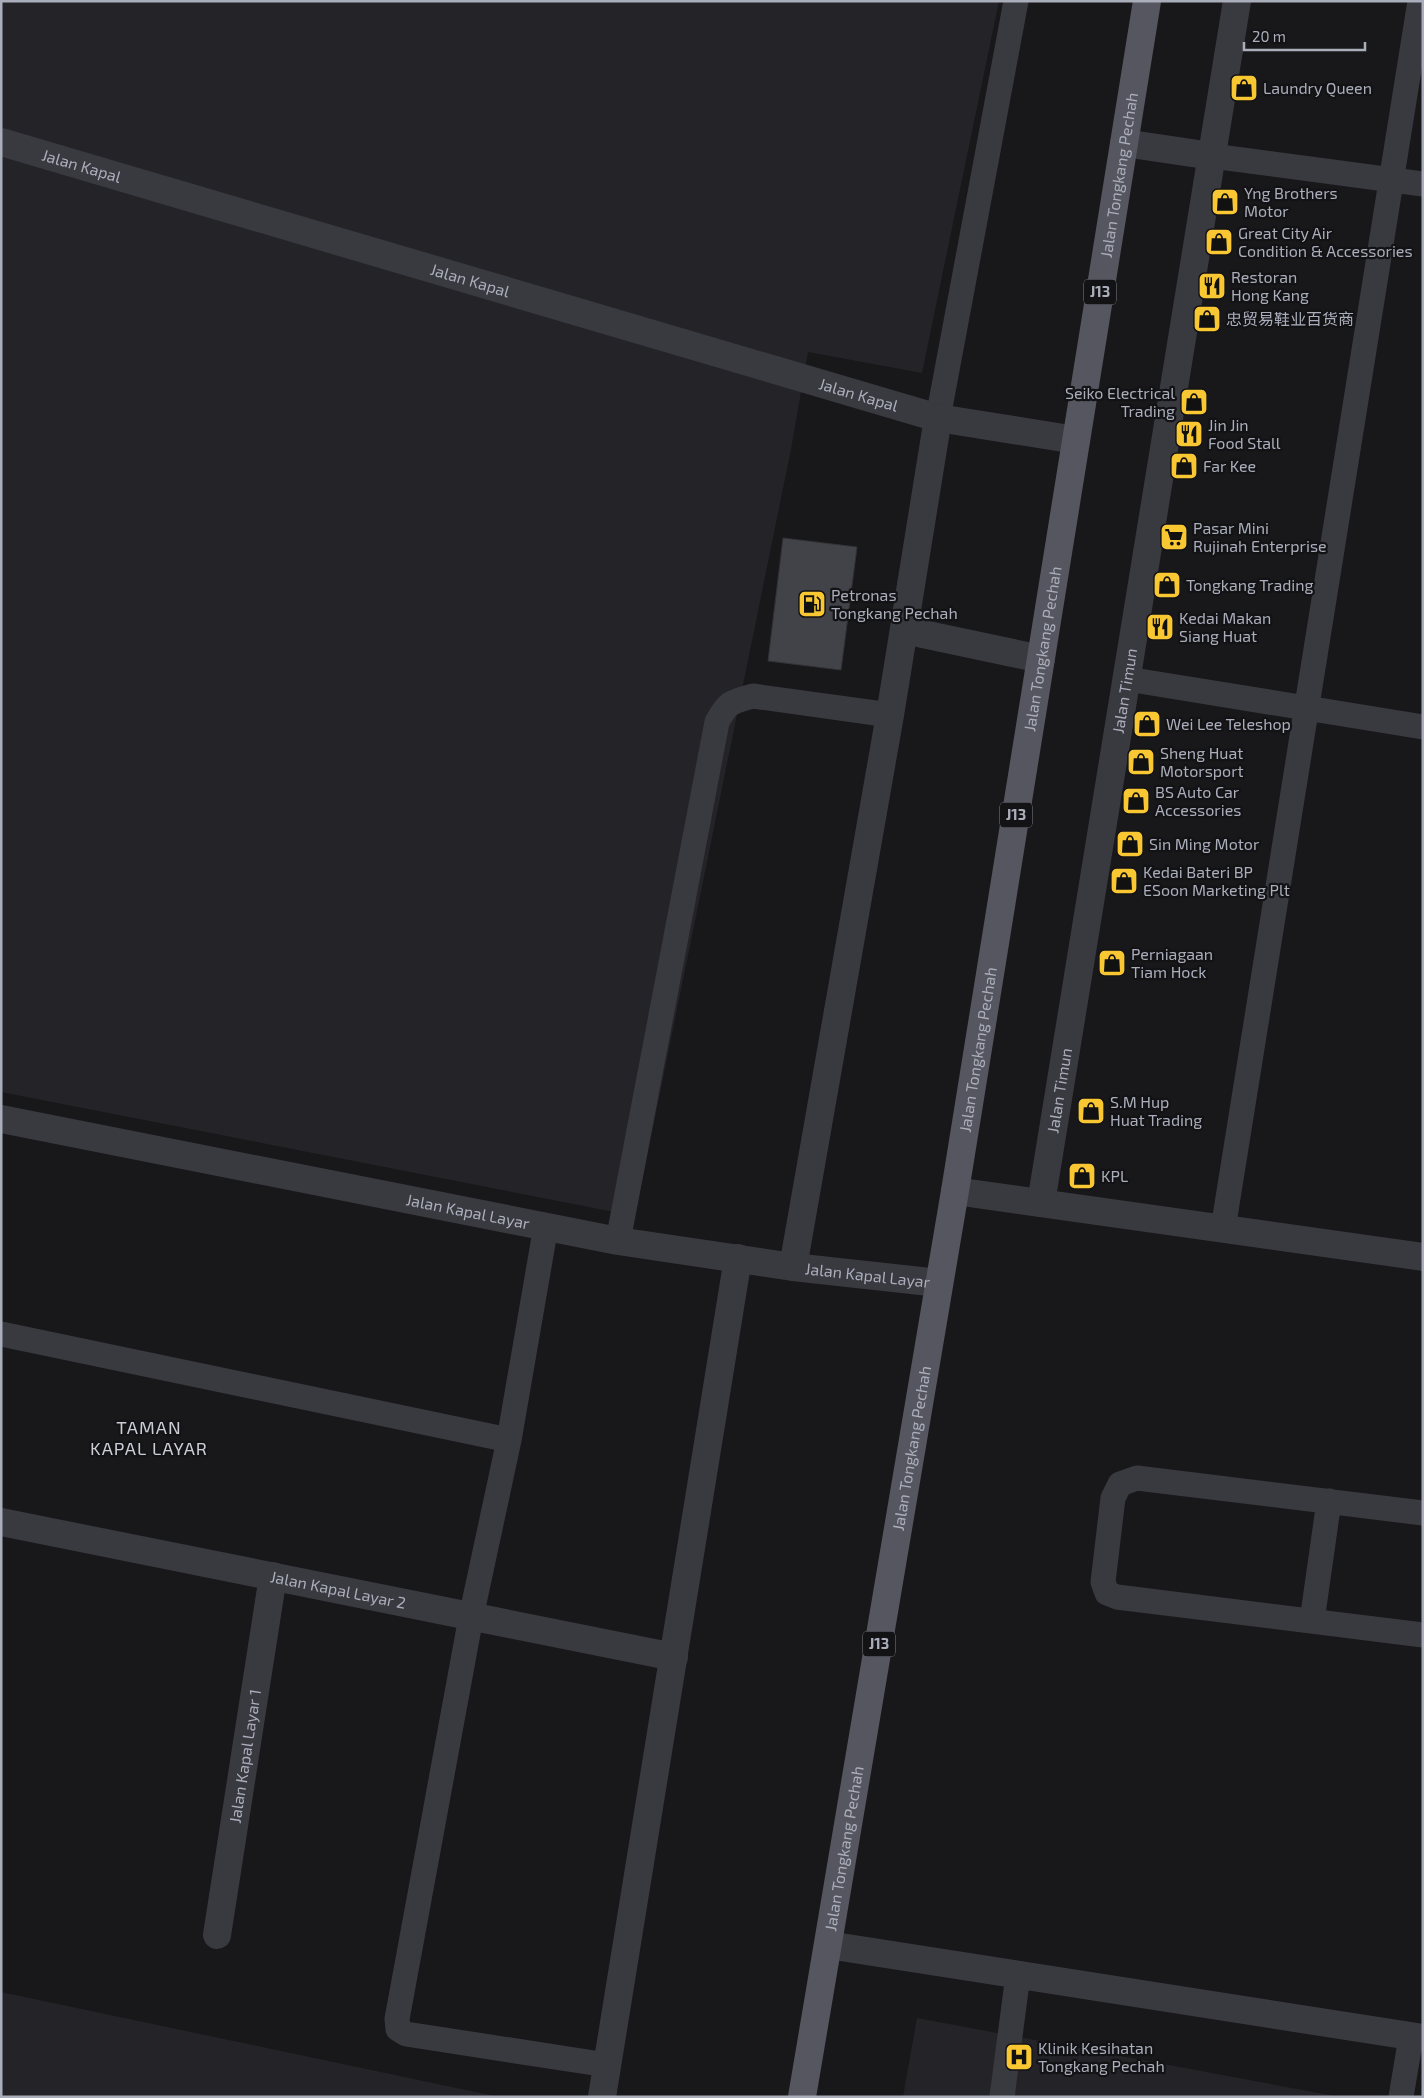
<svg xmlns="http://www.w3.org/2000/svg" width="1424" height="2098" viewBox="0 0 1424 2098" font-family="'Exo 2','Noto Sans SC',sans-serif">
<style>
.built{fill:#242428}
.building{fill:#424348;stroke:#323237}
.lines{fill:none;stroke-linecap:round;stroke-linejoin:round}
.lane{stroke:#393940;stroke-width:25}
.street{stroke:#393940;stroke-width:28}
.primary{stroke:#55565f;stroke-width:28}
.labels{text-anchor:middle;stroke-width:4.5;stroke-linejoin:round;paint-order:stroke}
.shield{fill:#131316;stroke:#7d808a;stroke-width:1}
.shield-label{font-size:15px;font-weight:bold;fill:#aaaebb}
.poi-label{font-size:16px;fill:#aaaebb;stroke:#131316;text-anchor:start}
.street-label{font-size:16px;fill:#aaaebb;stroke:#131316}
.neighbourhood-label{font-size:18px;letter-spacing:1px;fill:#cbcdd6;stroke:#131316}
</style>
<rect width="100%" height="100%" fill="#18181a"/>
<path class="built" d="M1,1H999L922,373L808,352L791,449L635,1216L1,1092Z
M1,1992L499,2097H1Z
M917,2018L1340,2097H903Z"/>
<path class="building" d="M783,538L857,547L841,670L768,661Z"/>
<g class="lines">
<path class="lane" d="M1212,156L1423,184
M938,418L1016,1
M1127,679L1423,727
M546,1226L509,1440L471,1617L397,2019L398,2029L406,2034L607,2065
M1223,1229L1420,1
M618,1241L717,722C728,702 731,702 753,696L890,715
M1,1334L509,1440
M1423,1513L1137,1478L1120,1484L1113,1498L1103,1582L1107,1593L1117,1597L1423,1635
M1312,1621L1329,1501
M1002,2097L1018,1975
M1401,2097L1411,2037"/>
<g class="street">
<path id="s1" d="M1,142L938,418L1076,440"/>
<path d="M1124,143L1212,156"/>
<path d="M904,630L1041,659"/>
<path id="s2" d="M1,1119L618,1241L793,1267L939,1283"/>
<path d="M955,1191L1423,1257"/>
<path id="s3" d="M1041,1203L1237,1"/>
<path d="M793,1267L890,715L938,418"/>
<path id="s4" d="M1,1522L674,1657"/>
<path id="s5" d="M217,1935L273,1576"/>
<path d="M828,1945L1423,2038"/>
<path d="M602,2097L738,1258"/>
</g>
<path class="primary" id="s6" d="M802,2097L955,1191L1147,1"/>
</g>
<defs>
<symbol id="shop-square" viewBox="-11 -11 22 22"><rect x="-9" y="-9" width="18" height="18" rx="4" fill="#f9c732" stroke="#131316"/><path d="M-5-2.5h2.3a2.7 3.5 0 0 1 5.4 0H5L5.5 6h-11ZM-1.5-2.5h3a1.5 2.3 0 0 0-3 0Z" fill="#111"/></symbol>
<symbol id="restaurant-square" viewBox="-11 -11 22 22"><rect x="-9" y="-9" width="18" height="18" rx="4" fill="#f9c732" stroke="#131316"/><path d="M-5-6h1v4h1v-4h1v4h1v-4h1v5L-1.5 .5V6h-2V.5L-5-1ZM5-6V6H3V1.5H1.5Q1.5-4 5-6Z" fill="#111"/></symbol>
<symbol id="supermarket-square" viewBox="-11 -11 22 22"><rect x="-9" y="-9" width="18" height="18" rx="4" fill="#f9c732" stroke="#131316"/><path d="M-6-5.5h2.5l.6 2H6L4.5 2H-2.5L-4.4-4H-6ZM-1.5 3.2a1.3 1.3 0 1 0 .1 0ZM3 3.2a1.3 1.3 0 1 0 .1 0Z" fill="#111"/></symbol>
<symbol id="fuel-square" viewBox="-11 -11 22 22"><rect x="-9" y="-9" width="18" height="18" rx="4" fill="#f9c732" stroke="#131316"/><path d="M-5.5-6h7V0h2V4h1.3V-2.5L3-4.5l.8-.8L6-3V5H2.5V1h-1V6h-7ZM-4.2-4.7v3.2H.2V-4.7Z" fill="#111"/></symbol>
<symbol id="hospital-square" viewBox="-11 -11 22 22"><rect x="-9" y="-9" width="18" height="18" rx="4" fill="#f9c732" stroke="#131316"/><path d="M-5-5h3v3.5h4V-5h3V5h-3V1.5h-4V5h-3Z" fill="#111"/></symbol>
</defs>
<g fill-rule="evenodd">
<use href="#shop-square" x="1228" y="72" width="32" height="32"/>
<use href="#shop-square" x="1209" y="186" width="32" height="32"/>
<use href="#shop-square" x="1203" y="226" width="32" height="32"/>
<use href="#restaurant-square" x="1196" y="270" width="32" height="32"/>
<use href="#shop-square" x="1191" y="303" width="32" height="32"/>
<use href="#shop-square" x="1178" y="386" width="32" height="32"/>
<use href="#restaurant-square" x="1173" y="418" width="32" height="32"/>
<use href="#shop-square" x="1168" y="450" width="32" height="32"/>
<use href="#supermarket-square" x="1158" y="521" width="32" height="32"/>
<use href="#shop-square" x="1151" y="569" width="32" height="32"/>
<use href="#fuel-square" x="796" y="588" width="32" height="32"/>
<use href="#restaurant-square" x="1144" y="611" width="32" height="32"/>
<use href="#shop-square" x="1131" y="708" width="32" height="32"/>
<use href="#shop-square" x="1125" y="746" width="32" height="32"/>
<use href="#shop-square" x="1120" y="785" width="32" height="32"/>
<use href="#shop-square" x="1114" y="828" width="32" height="32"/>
<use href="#shop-square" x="1108" y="865" width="32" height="32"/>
<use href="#shop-square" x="1096" y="947" width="32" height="32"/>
<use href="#shop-square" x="1075" y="1095" width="32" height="32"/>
<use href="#shop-square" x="1066" y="1160" width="32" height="32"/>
<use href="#hospital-square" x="1003" y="2041" width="32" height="32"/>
</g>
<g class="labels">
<g class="shield">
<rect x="1084" y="279.5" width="32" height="25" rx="4"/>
<rect x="1000" y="802.5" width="32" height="25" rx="4"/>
<rect x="863" y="1631.5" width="32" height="25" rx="4"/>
</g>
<g class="shield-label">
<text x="1100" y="297">J13</text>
<text x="1016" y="820">J13</text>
<text x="879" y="1649">J13</text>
</g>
<g class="poi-label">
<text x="1263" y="94">Laundry Queen</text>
<text x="1244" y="199">Yng Brothers<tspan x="1244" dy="18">Motor</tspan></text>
<text x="1238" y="239">Great City Air<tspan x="1238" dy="18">Condition &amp; Accessories</tspan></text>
<text x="1231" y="283">Restoran<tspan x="1231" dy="18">Hong Kang</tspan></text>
<text x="1226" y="325">忠贸易鞋业百货商</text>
<text x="1175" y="399" text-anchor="end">Seiko Electrical<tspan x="1175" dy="18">Trading</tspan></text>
<text x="1208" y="431">Jin Jin<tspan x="1208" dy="18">Food Stall</tspan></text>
<text x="1203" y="472">Far Kee</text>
<text x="1193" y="534">Pasar Mini<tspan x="1193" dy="18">Rujinah Enterprise</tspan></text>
<text x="1186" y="591">Tongkang Trading</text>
<text x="831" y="601">Petronas<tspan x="831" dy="18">Tongkang Pechah</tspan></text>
<text x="1179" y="624">Kedai Makan<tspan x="1179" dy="18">Siang Huat</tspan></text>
<text x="1166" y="730">Wei Lee Teleshop</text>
<text x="1160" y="759">Sheng Huat<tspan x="1160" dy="18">Motorsport</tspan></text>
<text x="1155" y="798">BS Auto Car<tspan x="1155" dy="18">Accessories</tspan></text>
<text x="1149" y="850">Sin Ming Motor</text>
<text x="1143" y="878">Kedai Bateri BP<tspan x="1143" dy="18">ESoon Marketing Plt</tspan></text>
<text x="1131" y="960">Perniagaan<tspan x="1131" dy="18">Tiam Hock</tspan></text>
<text x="1110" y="1108">S.M Hup<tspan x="1110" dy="18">Huat Trading</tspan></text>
<text x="1101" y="1182">KPL</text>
<text x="1038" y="2054">Klinik Kesihatan<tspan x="1038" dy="18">Tongkang Pechah</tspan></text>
</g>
<g class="street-label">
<text dy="6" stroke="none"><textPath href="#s1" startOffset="84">Jalan Kapal</textPath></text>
<text dy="6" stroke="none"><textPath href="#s6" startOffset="1948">Jalan Tongkang Pechah</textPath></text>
<text dy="6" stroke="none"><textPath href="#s1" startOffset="489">Jalan Kapal</textPath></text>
<text dy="6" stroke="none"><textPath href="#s1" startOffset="894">Jalan Kapal</textPath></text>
<text dy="6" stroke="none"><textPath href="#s6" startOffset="1468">Jalan Tongkang Pechah</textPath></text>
<text dy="6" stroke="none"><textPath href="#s3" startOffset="519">Jalan Timun</textPath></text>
<text dy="6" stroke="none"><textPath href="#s6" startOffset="1062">Jalan Tongkang Pechah</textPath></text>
<text dy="6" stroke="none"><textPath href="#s3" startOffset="114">Jalan Timun</textPath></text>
<text dy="6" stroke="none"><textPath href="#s2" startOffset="476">Jalan Kapal Layar</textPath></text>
<text dy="6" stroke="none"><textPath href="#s2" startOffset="881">Jalan Kapal Layar</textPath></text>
<text dy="6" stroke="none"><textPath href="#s6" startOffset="658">Jalan Tongkang Pechah</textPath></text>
<text dy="6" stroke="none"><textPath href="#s4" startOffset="344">Jalan Kapal Layar 2</textPath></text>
<text dy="6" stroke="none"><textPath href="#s5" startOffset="181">Jalan Kapal Layar 1</textPath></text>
<text dy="6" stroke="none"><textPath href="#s6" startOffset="252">Jalan Tongkang Pechah</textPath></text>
</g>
<g class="neighbourhood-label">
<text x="149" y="1434">TAMAN<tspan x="149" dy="21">KAPAL LAYAR</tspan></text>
</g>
</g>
<rect width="1424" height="2098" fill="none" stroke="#aaaebb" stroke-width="5"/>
<path d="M1244 42v8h121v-8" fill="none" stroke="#aaaebb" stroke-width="2.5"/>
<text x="1252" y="42" font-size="15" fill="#aaaebb" stroke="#131316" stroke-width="4" paint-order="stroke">20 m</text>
</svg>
